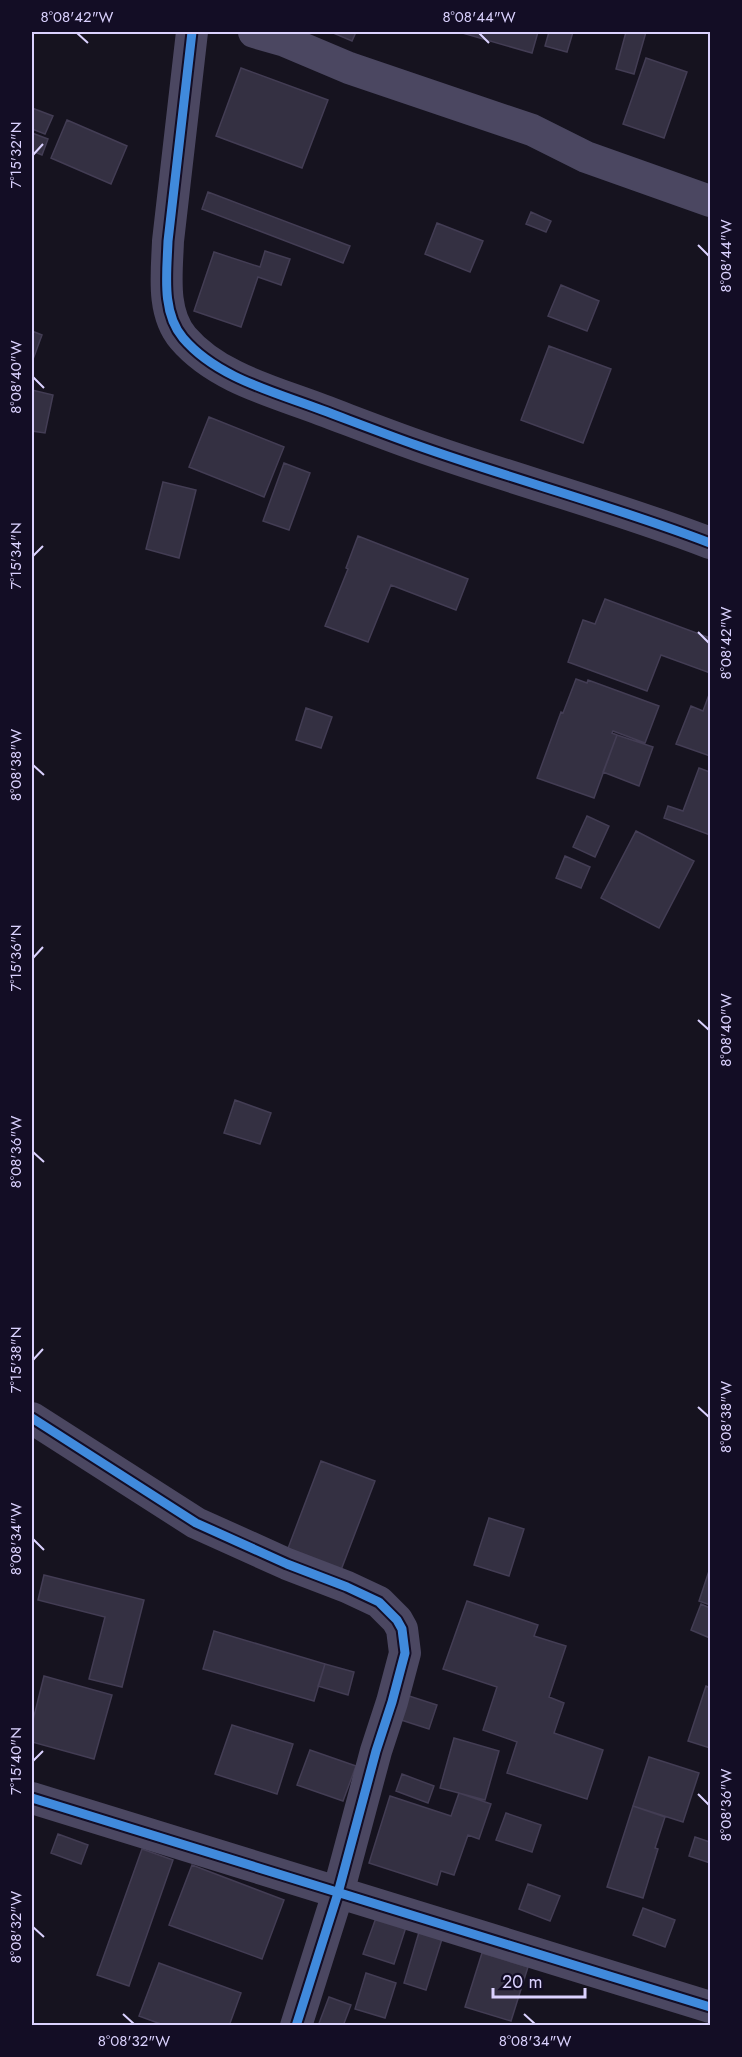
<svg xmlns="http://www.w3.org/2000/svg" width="742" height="2057" viewBox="0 0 742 2057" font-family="Jost,sans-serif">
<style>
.building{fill:#343042;stroke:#433d54;stroke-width:1.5}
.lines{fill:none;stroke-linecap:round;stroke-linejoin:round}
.street{stroke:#4b4761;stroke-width:32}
.cycleway-casing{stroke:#130d25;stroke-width:13}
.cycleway{stroke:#408adc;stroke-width:9}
.ticks{fill:none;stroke:#dbd2ff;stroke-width:2}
.neatline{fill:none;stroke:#dbd2ff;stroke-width:2}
.ticks-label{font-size:15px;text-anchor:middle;fill:#dbd2ff}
</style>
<rect width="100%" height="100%" fill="#16131f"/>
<path class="building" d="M331,32H356L352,41Z
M463,32H538L532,53L462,33Z
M549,32H573L567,52L545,46Z
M626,32H646L634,74L616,69Z
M646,58L687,72L664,138L623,124Z
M241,68L328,100L302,168L216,136Z
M32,108L53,116L45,134L32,129Z
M67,120L127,146L111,184L51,158Z
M32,133L48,139L42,155L32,151Z
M208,192L350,246L343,263L202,209Z
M531,212L551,221L546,232L526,224Z
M437,223L483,241L470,272L425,254Z
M265,251L290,259L281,285L258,277L241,327L194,311L214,252L260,267Z
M561,285L599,301L587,331L548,316Z
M32,331L42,335L32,362Z
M549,346L611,369L583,443L521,420Z
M32,390L53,395L45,433L32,431Z
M209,417L284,447L264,497L189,467Z
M284,463L310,473L289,530L263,521Z
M163,482L196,490L179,558L146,549Z
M358,536L468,579L456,610L391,585L368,642L325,626L348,569L346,568Z
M605,599L710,638V673L661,655L647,691L568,662L583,620L595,624Z
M576,679L587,683L588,680L659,706L645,743L613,731L612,733L617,735L594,798L537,778L561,712L563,713Z
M710,692V756L676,744L691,706L703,711Z
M306,708L332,717L321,748L296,740Z
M617,735L653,747L639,786L603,772Z
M699,768L710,772V835L664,818L668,806L683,811Z
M587,816L609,826L595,857L573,847Z
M636,831L694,861L659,928L601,898Z
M565,856L590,867L581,888L556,878Z
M235,1100L271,1113L260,1144L224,1133Z
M321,1461L375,1481L341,1570L287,1551Z
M489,1518L524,1529L509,1576L474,1565Z
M710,1568V1605L699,1601Z
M44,1575L144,1600L122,1687L89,1679L105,1617L38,1600Z
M467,1601L538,1625L534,1636L566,1646L549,1697L564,1703L554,1733L603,1750L587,1799L507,1773L517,1742L483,1730L497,1687L443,1669Z
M701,1604L710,1608V1638L691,1630Z
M214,1631L325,1664L314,1701L203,1669Z
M325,1664L354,1672L348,1695L318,1686Z
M44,1676L112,1695L94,1759L32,1742V1724Z
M706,1686L710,1688V1748L688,1741Z
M406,1695L437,1705L429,1729L398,1719Z
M232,1725L293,1744L277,1794L215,1774Z
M454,1738L499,1751L485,1800L440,1788Z
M310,1750L356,1766L343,1801L297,1785Z
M649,1757L699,1773L683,1822L633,1806Z
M402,1774L434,1786L428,1803L396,1791Z
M459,1793L491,1804L479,1839L468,1835L454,1875L441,1871L437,1885L369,1863L390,1796L451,1816Z
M633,1806L665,1817L655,1848L658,1849L643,1898L607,1887Z
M506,1813L541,1825L532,1852L496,1840Z
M58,1834L88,1845L81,1864L51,1853Z
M695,1837L710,1842V1863L689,1856Z
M142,1849L173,1860L129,1986L97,1975Z
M192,1865L284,1900L262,1959L169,1925Z
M528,1884L560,1896L550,1921L519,1909Z
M643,1908L675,1920L665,1947L633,1935Z
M377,1915L407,1924L394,1964L363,1954Z
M419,1932L442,1939L426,1990L404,1983Z
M482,1953L528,1967L511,2021L465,2007Z
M159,1963L241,1993L229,2026H166L139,2016Z
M366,1973L396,1983L385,2018L355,2009Z
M329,1997L351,2005L343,2026H318Z"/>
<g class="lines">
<path class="street" d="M192,32L168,241C167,272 161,312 183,338C217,378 275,392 322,410C354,422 385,434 416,445C514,480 614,506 710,543
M254,32L285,41L349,68L532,130L586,157L710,201
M32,1418L196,1523L287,1564L347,1587L379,1602L397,1620L402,1629L405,1653L392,1702L376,1751L338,1893L296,2026
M32,1798L710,2007"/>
<defs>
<path id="cycleway" d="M192,32L168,241C167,272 161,312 183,338C217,378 275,392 322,410C354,422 385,434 416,445C514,480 614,506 710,543
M32,1418L196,1523L287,1564L347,1587L379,1602L397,1620L402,1629L405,1653L392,1702L376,1751L338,1893L296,2026
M32,1798L710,2007"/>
</defs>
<use href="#cycleway" class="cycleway-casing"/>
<use href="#cycleway" class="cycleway"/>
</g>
<path class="ticks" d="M77,33L88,43M479,33L489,43M33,155L43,144M698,245L709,256M33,377L44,388M33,556L43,546M698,632L709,643M33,765L44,775M33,958L43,947M698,1020L709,1030M33,1152L44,1162M33,1360L43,1349M698,1407L709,1417M33,1539L44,1550M33,1761L43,1751M698,1794L709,1805M33,1927L44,1937M123,2014L134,2024M524,2014L535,2024"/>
<rect width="742" height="2057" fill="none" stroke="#130d25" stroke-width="66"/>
<path d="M493 1988v9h92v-9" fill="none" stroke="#dbd2ff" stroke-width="3"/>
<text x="502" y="1988" font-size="18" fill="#dbd2ff" stroke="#130d25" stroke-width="4.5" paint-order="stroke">20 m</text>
<rect x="33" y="33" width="676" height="1991" class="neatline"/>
<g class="ticks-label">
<text x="77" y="22">8°08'42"W</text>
<text x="479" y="22">8°08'44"W</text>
<text transform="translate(16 155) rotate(-90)" y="5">7°15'32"N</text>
<text transform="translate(726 256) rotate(-90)" y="5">8°08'44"W</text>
<text transform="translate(16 377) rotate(-90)" y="5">8°08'40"W</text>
<text transform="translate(16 556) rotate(-90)" y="5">7°15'34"N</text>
<text transform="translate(726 643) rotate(-90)" y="5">8°08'42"W</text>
<text transform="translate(16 765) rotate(-90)" y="5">8°08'38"W</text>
<text transform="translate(16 958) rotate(-90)" y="5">7°15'36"N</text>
<text transform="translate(726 1030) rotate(-90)" y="5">8°08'40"W</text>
<text transform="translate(16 1152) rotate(-90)" y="5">8°08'36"W</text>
<text transform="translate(16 1360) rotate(-90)" y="5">7°15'38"N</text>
<text transform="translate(726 1417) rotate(-90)" y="5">8°08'38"W</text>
<text transform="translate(16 1539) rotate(-90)" y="5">8°08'34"W</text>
<text transform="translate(16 1761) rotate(-90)" y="5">7°15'40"N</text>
<text transform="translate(726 1805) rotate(-90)" y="5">8°08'36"W</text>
<text transform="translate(16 1927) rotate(-90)" y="5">8°08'32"W</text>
<text x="134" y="2046">8°08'32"W</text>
<text x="535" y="2046">8°08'34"W</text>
</g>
</svg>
